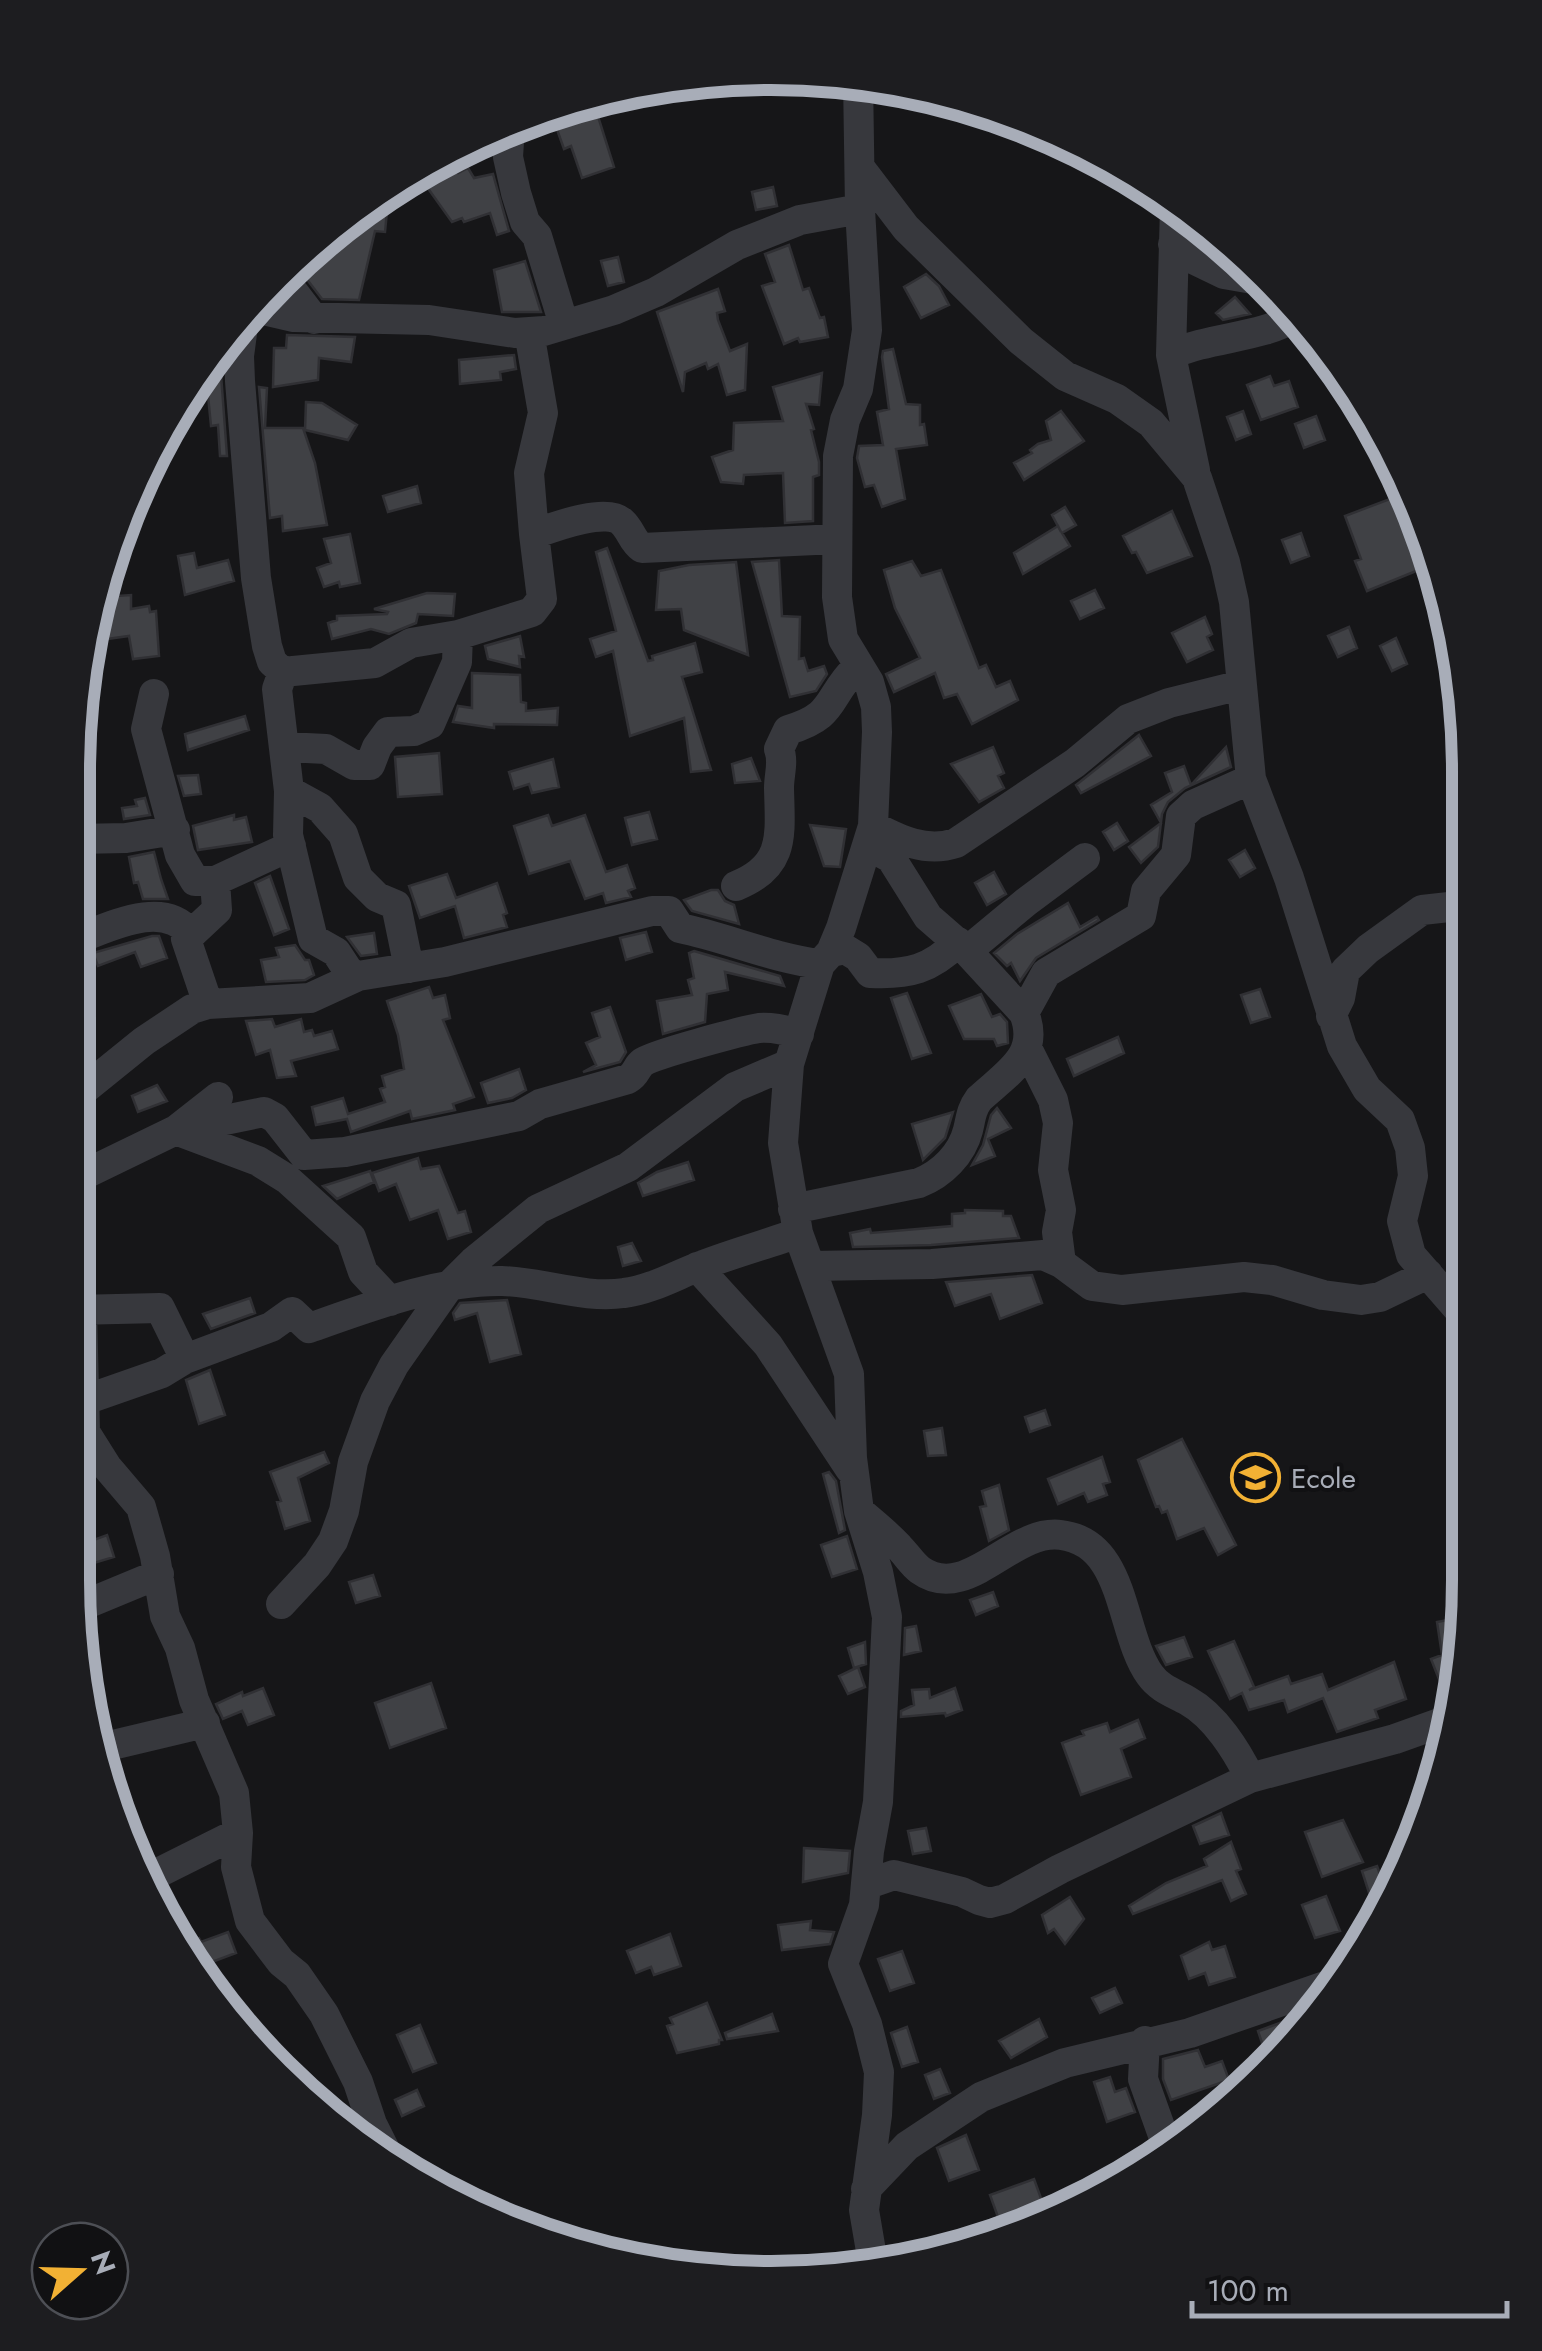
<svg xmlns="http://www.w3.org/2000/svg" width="1542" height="2351" viewBox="0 0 1542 2351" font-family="Jost,sans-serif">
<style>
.building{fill:#404145;stroke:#303034;stroke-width:2.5}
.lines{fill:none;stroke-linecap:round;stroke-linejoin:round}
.minor{stroke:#37383d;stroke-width:30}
.labels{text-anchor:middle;stroke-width:8;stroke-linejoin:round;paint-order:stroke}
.poi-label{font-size:28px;fill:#a8adb8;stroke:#111113;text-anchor:start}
.rim{fill:none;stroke:#a8adb8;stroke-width:12}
</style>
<rect width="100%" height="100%" fill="#161618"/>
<path class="building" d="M596,110L614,167L582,178L571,146L564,149L554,121Z
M441,159L458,173L468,168L474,178L493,174L509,231L497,235L490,213L464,222L462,218L452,222L417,173L428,166L432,169Z
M773,187L777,206L756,210L752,192Z
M374,199L388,201L385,232L375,231L359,300L322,299L299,269L312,271L316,248L332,251L336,226Z
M789,245L803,290L809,288L820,318L824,317L828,337L800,342L798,338L784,344L762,286L775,282L765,254Z
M618,257L624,282L608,286L601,261Z
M525,261L541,312H502L494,270Z
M926,274L939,286L949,305L921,318L904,287Z
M718,289L725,311L717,313L718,320L730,351L747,344L745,390L727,395L718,364L708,369L706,363L685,372L683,392L657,312Z
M1235,297L1250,314L1223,320L1216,313Z
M287,335L355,337L351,362L319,358L318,380L273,387L274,348H286Z
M893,349L906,404L920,405V425L924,424L927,445L896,449L905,499L882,507L874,485L865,487L857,458L859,446L883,445L877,412L889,409L882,357L883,351Z
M514,355L516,369L500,372L501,380L460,384L459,360Z
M822,373L819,405L806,404L814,429L811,430L819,462V475L813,477V521L785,523L783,473L744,475L743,484L721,482L712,457L733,450L734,423L783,421L773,387Z
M221,374L227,456H220L218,425L211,426L206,375Z
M1270,376L1274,386L1289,381L1298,407L1261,420L1247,385Z
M259,387L267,388L265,428H303L315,463L327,525L283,531L282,516L270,518Z
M306,402L322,403L357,425L348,440L305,430Z
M1061,411L1084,441L1024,480L1014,463L1032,453L1030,450L1038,444L1051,440L1046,421Z
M1243,411L1251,434L1236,440L1227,417Z
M1316,416L1325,440L1304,448L1295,424Z
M417,486L421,503L388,512L383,496Z
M1403,494L1423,547L1418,549L1426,567L1367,591L1355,561L1361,559L1345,516Z
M1065,507L1076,525L1062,533L1070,546L1023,574L1014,553L1058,526L1061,532L1052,515Z
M1172,511L1192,556L1147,573L1136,552L1132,553L1123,536Z
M1301,533L1309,556L1291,563L1282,540Z
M350,534L360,583L340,587L339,582L324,587L317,568L331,563L324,539Z
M607,548L648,661L653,660L652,656L695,643L702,672L682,677L711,770L691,772L684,718L630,736L613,651L596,657L590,639L616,631L596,552Z
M194,553L197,568L228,560L234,581L185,595L178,556Z
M779,560L782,616L800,617L799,659L804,658L808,671L824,666L827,674L816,691L790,697L752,562Z
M912,561L921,576L941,570L979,668L986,665L996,687L1010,681L1018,700L972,724L957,694L944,698L935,673L894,692L886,674L920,658L895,608L884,570Z
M736,562L748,655L684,630L681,609L656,610L659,571L689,565Z
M1095,590L1104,608L1080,619L1071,601Z
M116,591L117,596L131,595V609L149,606L150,612L156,611L159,656L133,659L129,636L107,639L104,620L94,622L102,592Z
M427,593L455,594L453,616L418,614L416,623L389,634L371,629L332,639L328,623L337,620V616L387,614L388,612L374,609Z
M1205,617L1212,634L1207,637L1213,650L1187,662L1172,633Z
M1349,627L1357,648L1338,657L1328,636Z
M520,636L524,657L519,656L520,667L488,659L485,646Z
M1396,638L1407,664L1392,671L1380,646Z
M472,673L520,675L521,702L526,703V711L558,708L557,725L494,724V728L453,722L458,706L472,708Z
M245,716L249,730L188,750L185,734Z
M1139,735L1151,756L1081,793L1076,785Z
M993,747L1004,773L998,776L1004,788L979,802L951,764Z
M1226,747L1231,767L1185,788L1168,802L1162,814L1158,847L1141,863L1129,847L1161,823L1151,805L1172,792L1165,773L1184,766L1191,785Z
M439,753L442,794L398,797L395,757Z
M751,758L760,781L735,783L732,764Z
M553,759L559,787L532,793L529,784L514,789L509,772Z
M198,775L201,794L184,796L178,776Z
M145,798L150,815L124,819L122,808L137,806L135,800Z
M649,812L657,839L632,845L625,818Z
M234,815V820L246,817L252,842L198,850L193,826Z
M548,815L552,826L585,815L606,872L627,865L635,888L628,891L631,897L606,903L603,893L585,899L570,861L529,874L514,826Z
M1117,823L1128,841L1114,850L1103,832Z
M810,825L846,829L840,867L824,866Z
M1245,850L1255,868L1240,877L1229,860Z
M154,852L161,879L168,899H143L138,882L134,883L129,857Z
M994,872L1006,894L987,905L975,883Z
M447,874L456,898L497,883L507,913L503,915L507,927L464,938L455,906L420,918L409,886Z
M270,876L289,929L274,935L255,883Z
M711,890H718L725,901L734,905L739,924L692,911L684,900Z
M1068,903L1080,927L1097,917L1099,920L1036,958L1020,981L1011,963L1007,966L994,953L1017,934Z
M646,932L652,952L626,960L620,938Z
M374,933L377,954L361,956L347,937Z
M152,936H159L167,958L141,967L135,952L98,966L93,953Z
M295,945L305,960H309L314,975L305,980L266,982L261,960L279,957L276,948Z
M694,951L780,976L784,986L725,972L728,990L707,994L705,1022L663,1034L657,1001L692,995L688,980L694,978L689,953Z
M429,987L433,998L445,995L450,1018L443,1020L474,1097L453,1104L455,1110L412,1119L410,1111L351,1132L347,1119L316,1125L312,1107L343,1098L348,1114L385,1102L380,1089L385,1087L382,1076L404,1069L398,1035L387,1001Z
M1260,989L1270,1017L1251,1023L1241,995Z
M907,993L931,1053L912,1059L891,998Z
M981,994L992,1017L1000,1014L1007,1022L1008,1043L997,1046L994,1039H964L949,1006Z
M610,1007L626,1052L620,1062L583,1072L596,1065L586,1043L600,1037L592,1013Z
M272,1019L275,1027L301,1019L304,1032L312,1030L314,1036L332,1031L338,1049L291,1061L296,1076L277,1078L270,1050L256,1055L246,1021Z
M1118,1037L1124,1053L1074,1076L1067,1059Z
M519,1069L526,1090L512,1098L488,1103L481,1083Z
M157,1085L167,1101L138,1112L132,1096Z
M997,1108L1011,1128L988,1139L995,1156L972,1165L983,1145L991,1115Z
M953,1112L945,1138L923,1160L912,1124Z
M418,1158L421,1169L439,1166L458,1213L465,1211L471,1232L448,1239L438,1210L410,1220L396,1184L379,1191L372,1173Z
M688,1162L694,1180L643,1196L638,1183L657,1172Z
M370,1171L374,1182L337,1199L323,1186Z
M965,1210L1003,1211V1216H1011L1019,1238L931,1245L853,1247L850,1233L870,1229L871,1233L952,1226V1214L965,1213Z
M632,1243L641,1261L623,1266L618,1247Z
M1032,1275L1042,1303L1000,1319L991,1294L955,1306L946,1282Z
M250,1298L255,1313L211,1329L203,1314Z
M507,1300L521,1354L490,1362L477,1313L455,1320L453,1313L460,1303Z
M210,1370L225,1415L199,1424L186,1380Z
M1045,1410L1050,1425L1030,1432L1025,1417Z
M942,1428L946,1455L928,1456L924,1431Z
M1182,1439L1236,1545L1218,1555L1204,1528L1177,1539L1167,1511L1162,1513L1159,1506L1156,1507L1138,1460Z
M324,1452L329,1463L298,1478L310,1521L285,1529L277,1502L281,1501L270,1472Z
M1102,1457L1110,1482L1103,1484L1107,1495L1088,1502L1084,1493L1058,1504L1048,1479Z
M829,1472L836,1481L845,1530L839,1533L823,1474Z
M999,1485L1009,1530L989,1541L980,1507L986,1506L982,1491Z
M107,1535L114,1557L94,1563L88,1542Z
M847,1536L857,1569L832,1577L821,1545Z
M373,1575L380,1596L356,1603L349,1582Z
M993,1592L998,1606L976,1615L970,1600Z
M1464,1617V1671L1458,1693L1446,1697L1431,1659L1442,1655L1437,1622Z
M916,1626L921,1651L904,1655L905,1628Z
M1184,1637L1192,1657L1166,1665L1156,1646Z
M1234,1641L1254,1687L1249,1690L1288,1676L1291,1684L1322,1674L1328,1690L1394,1662L1406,1699L1375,1710L1378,1718L1337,1732L1323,1698L1288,1712L1284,1700L1249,1710L1242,1693L1230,1699L1208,1651Z
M865,1642L866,1664L854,1668L848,1648Z
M858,1667L865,1687L848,1694L839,1676Z
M431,1683L446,1728L390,1748L375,1703Z
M263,1688L274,1715L248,1725L242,1711L223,1719L216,1704L242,1692L243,1696Z
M955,1688L962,1710L946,1716L945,1713L901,1717V1711L914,1705L912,1690L929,1689L930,1698Z
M1138,1720L1145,1738L1121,1749L1131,1777L1081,1795L1062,1743L1084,1735L1082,1731L1107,1723L1110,1732Z
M1221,1813L1229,1835L1200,1844L1193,1826Z
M1343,1820L1363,1862L1322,1877L1305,1832Z
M926,1828L931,1851L913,1854L908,1831Z
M1231,1842L1241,1869L1236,1871L1246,1894L1231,1901L1222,1880L1133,1914L1129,1906L1166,1883L1207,1866L1204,1859Z
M804,1848L850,1851L848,1873L803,1882Z
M1377,1866L1386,1891L1370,1896L1362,1871Z
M1326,1896L1340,1931L1315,1938L1302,1905Z
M1070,1897L1084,1919L1065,1944L1054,1929L1048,1933L1042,1915Z
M811,1921L810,1930L834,1932L830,1944L782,1950L778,1925Z
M228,1932L236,1953L209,1963L222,2002L196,1975L184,1944L199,1938L201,1942Z
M670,1934L681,1966L654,1975L651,1967L636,1973L627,1951Z
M1209,1942L1212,1950L1225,1946L1235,1977L1209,1985L1205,1973L1189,1979L1181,1956Z
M902,1951L914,1983L890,1991L878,1959Z
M1115,1988L1122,2003L1100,2013L1092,1998Z
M707,2003L722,2040H719V2044L677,2053L667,2026L673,2024L670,2018Z
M1315,2010L1297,2040L1269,2064L1258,2031Z
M772,2014L778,2031L727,2039L725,2033Z
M1039,2019L1047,2037L1011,2058L999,2041Z
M420,2025L436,2063L413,2072L397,2035Z
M907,2027L918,2062L902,2067L891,2033Z
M1198,2050L1205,2067L1222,2061L1229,2080L1171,2100L1163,2079V2059Z
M940,2069L950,2093L934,2099L925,2075Z
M1110,2077L1115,2092L1126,2088L1135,2112L1107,2122L1094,2082Z
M417,2090L424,2106L402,2116L395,2100Z
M966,2135L979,2170L949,2181L937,2148Z
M1034,2179L1046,2212L987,2239L980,2224L998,2217L990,2195Z"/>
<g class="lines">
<path class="minor" d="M858,78L860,209L867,330L858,389L845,420L838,456L837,597L843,639L869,682L876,707L877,732L873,826L841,928L831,952L820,964L789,1064L783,1143L798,1233L849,1374L852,1458L859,1511L878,1572L887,1617L878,1802L869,1851L864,1905L843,1964L867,2024L879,2072L877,2115L864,2210L873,2263
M510,127L508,157L516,193L525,222L537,236L564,325
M861,169L906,228L1021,341L1065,376L1117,399L1151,423L1197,478L1225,562L1234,602L1251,779L1289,878L1342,1046L1367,1089L1400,1120L1410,1148L1413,1176L1402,1221L1411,1255L1465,1317
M1175,206L1171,355L1195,470
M1173,244L1195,260L1224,274L1264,281
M282,277L314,319
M250,307L294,317L429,320L515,333L544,331L614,310L656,292L737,245L800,220L860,209
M245,311L239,356L240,381L256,578L267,646L272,662L283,672L375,663L411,643L458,635L532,612L542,599L534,534C554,527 607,507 622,522C631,530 632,541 642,548L837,539
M529,332L543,413L529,473L534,534
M1171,355C1211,336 1260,339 1297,316
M283,672L277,689L289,791L288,835L313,939L336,952L353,978
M154,694L146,729L180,855L195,881H215
M286,747L326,749L354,765H370L377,747L388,732L414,731L430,724L457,662L458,635
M289,791L320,808L343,834L358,878L377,897L396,905L409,968
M873,826C900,840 926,853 956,843L1075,763L1128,719L1169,703L1241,685
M77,839L126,838L175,830
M867,845L891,858L928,917L967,951L1024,1013L1046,973L1141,916L1146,891L1176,855L1181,816L1193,805L1251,779
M736,886C786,866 780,835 779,788C779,774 784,762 779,749L788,730C838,715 825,698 858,666
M77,939C110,927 163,899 190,933
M967,951L1026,902L1085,858
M831,952L845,949L858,957L870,973C909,975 931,969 958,942
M208,1004L186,939L217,910L215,881L291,846
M1331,1016L1340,998L1345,971L1368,949L1422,910L1467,905
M1028,1050L1053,1100L1058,1123L1053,1170L1061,1210L1057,1232L1061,1263
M76,1096L144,1041L192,1009L208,1004L310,998L358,976L445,962L652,911H669L680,928C728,938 772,958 820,964
M176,1130L264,1112L275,1118L304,1155L345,1152L519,1116L540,1104L628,1079C637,1074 636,1067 643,1062C651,1055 746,1030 759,1028C773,1027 786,1030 799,1034
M178,1131L258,1161L287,1179L351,1237L363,1272L390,1301
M75,1179L176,1130L218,1097
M793,1209L919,1183C942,1174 962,1154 968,1130C971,1118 971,1110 979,1099C1007,1073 1041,1055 1024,1013
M75,1220L82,1310L85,1432L107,1467L141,1507L155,1556L165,1616L180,1648L194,1700L234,1793L238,1833L236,1867L250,1921L281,1962L297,1975L324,2014L358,2082L372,2124L389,2158
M811,1266L932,1264L1043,1255L1061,1263L1092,1286L1122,1290L1244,1277L1272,1280L1323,1295L1361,1300L1380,1297L1428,1274
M697,1267L768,1345L850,1469
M74,1310L160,1308L185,1359L271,1327L292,1312L309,1328C369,1307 438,1280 502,1281C542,1282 584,1299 624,1293C651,1290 678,1274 703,1265C734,1253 767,1244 798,1233
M82,1401L162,1373L185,1359
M859,1511C873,1523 887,1534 899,1547C906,1554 912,1564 920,1570C967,1604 1012,1528 1061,1535C1127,1543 1119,1632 1150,1675C1160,1689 1174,1693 1188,1701C1215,1716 1237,1751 1250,1778
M281,1604L317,1565L333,1541L344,1511L353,1462L375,1401L394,1365L450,1285L473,1262L538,1209L628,1167L735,1087L789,1064
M77,1608L159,1574
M100,1748L205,1723
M146,1879L238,1833
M868,1884L894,1875L962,1892L979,1900L990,1903L1005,1899L1060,1869L1250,1778L1395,1739L1451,1719
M1145,2041L1143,2079L1169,2152
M866,2189L907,2146L981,2097L1065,2063L1190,2033L1331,1984"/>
</g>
<defs>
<symbol id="school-ring" viewBox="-11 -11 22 22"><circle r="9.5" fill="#111113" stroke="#f2b134" stroke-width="1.5"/><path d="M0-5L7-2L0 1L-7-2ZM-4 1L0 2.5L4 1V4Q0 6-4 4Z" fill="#f2b134"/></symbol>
</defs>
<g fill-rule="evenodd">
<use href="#school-ring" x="1228" y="1450" width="55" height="55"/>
</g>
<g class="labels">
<g class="poi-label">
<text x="1291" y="1488">Ecole</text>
</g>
</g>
<path d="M0 0H1542V2351H0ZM771 90H771A681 681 0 0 1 1452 771V1580A681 681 0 0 1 771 2261H771A681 681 0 0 1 90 1580V771A681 681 0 0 1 771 90Z" fill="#1d1d20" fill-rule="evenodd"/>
<path class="rim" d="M771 90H771A681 681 0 0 1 1452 771V1580A681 681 0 0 1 771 2261H771A681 681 0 0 1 90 1580V771A681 681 0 0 1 771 90Z"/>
<g transform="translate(80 2271) rotate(70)"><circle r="48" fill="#111113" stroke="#4d4f55" stroke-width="2.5"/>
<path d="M0-8L18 38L0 25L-18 38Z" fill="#f2b134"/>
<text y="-15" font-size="28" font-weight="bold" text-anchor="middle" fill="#a8adb8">N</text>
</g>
<path d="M1192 2301v15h315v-15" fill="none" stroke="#a8adb8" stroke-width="5"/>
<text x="1207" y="2301" font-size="30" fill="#a8adb8" stroke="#111113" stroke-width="8" paint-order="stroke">100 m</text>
</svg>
